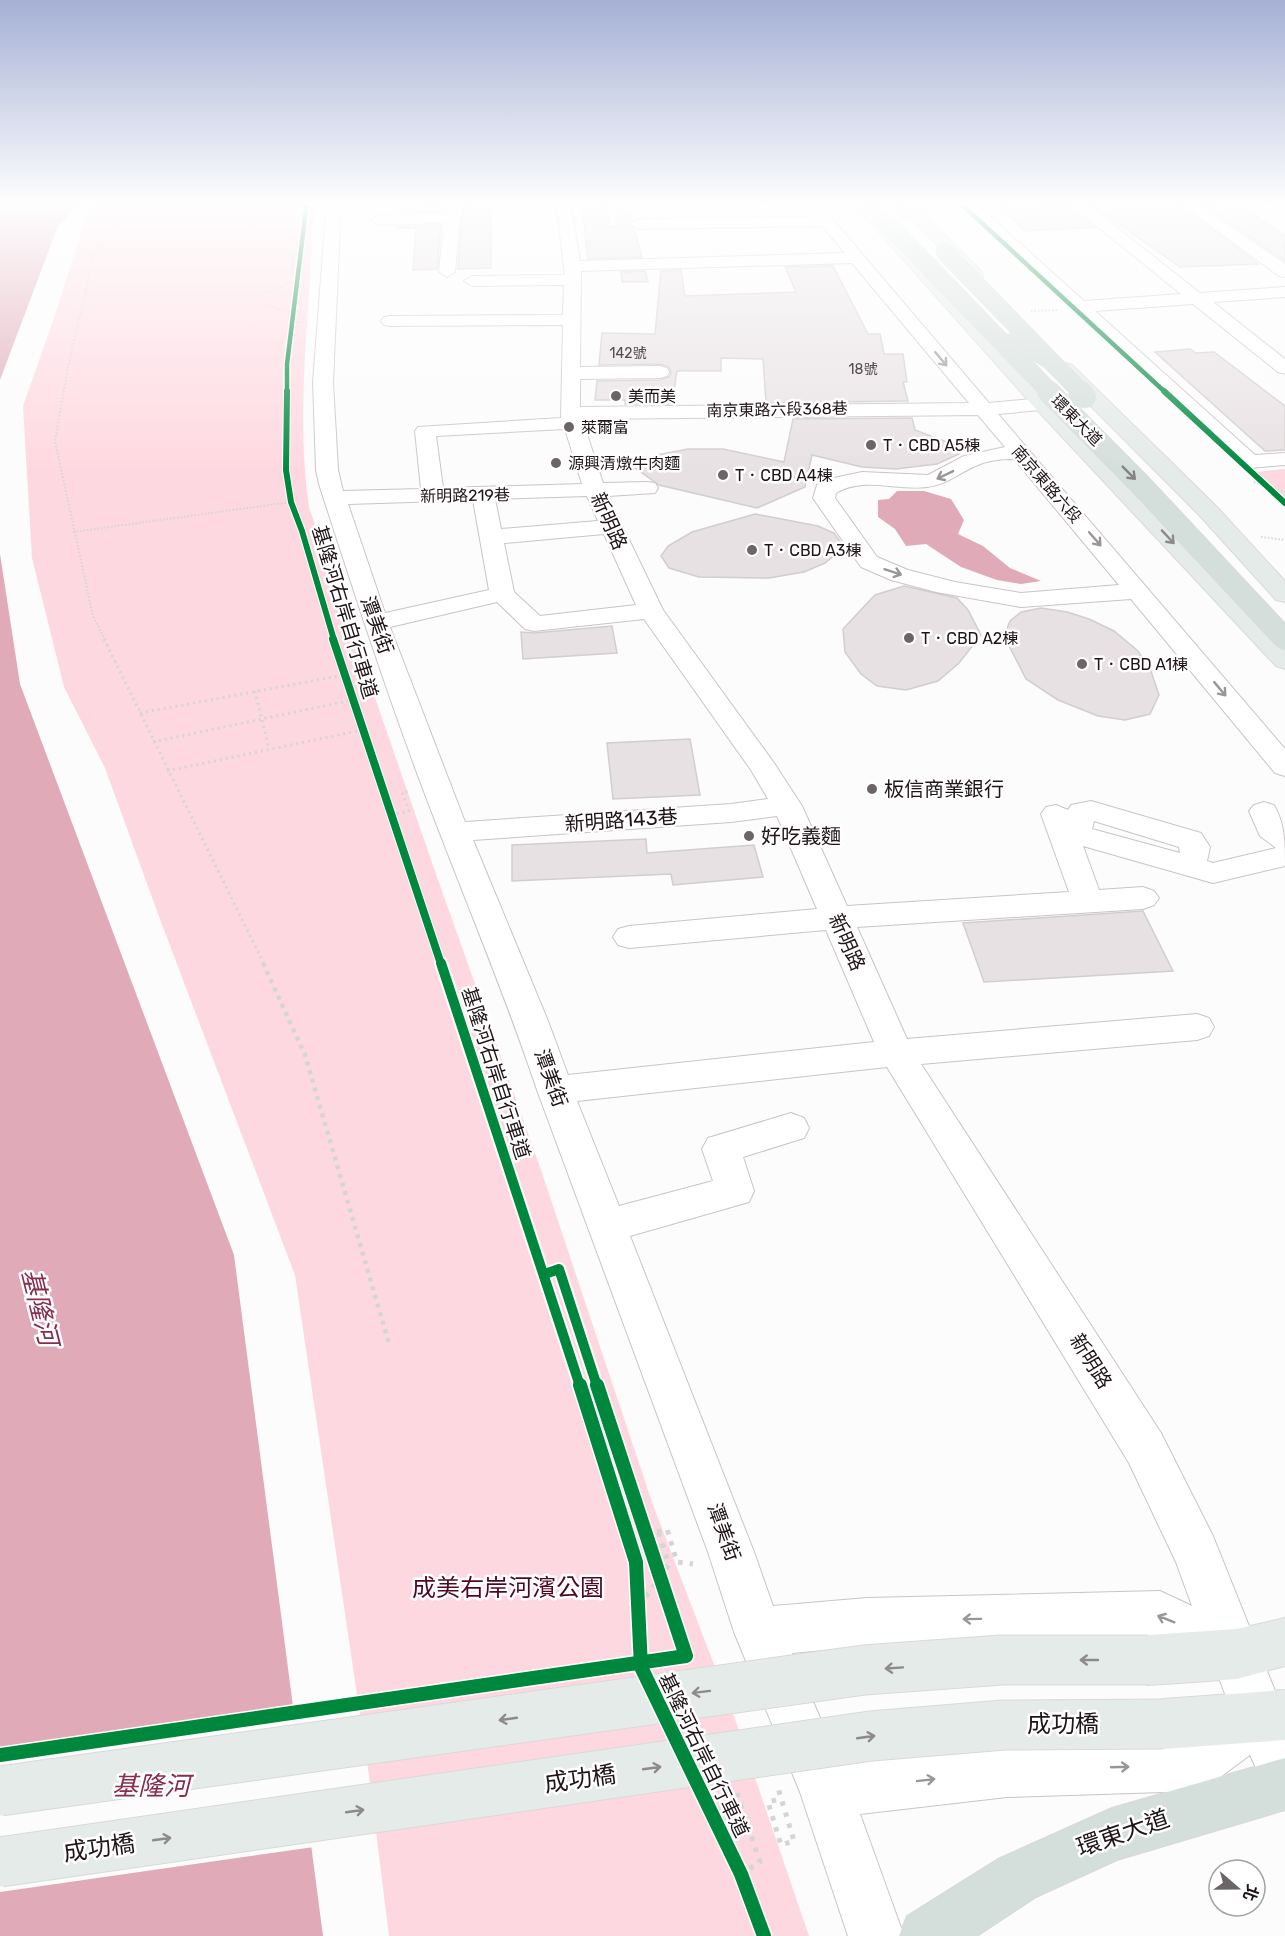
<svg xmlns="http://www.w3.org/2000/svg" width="1285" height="1936" viewBox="0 0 1285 1936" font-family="Rubik,'Noto Sans TC',sans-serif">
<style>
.green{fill:#fed8e0}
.water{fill:#e0aab8}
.pier{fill:#fcfcfc}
.building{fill:#e8e1e3;stroke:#d2cdce;stroke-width:1.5}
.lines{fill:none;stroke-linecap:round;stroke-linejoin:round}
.minor-casing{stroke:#cac4c6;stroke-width:2}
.major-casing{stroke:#dad9d9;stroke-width:2}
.highway-casing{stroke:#dad9d9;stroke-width:2}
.path-far3{stroke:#d5d5d5;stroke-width:2;stroke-dasharray:1.5 2;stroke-linecap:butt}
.path-far2{stroke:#d5d5d5;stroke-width:3;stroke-dasharray:2 4;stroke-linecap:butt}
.path-far1{stroke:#d5d5d5;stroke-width:4.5;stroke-dasharray:4 5;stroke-linecap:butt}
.path{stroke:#d5d5d5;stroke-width:5;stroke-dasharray:4.5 7;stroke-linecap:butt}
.minor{fill:#fff;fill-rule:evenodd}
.major{fill:#e5ebe8;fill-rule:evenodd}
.highway{fill:#d4deda;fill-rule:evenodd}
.major-bridge-casing{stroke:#dad9d9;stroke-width:51;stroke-linecap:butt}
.highway-bridge-far1-casing{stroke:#dad9d9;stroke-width:19;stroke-linecap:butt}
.highway-bridge-casing{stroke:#dad9d9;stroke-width:23;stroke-linecap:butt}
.major-bridge{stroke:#e5ebe8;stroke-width:49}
.highway-bridge-far1{stroke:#d4deda;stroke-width:17}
.highway-bridge{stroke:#d4deda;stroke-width:22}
.cycleway-far4-casing{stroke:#fff;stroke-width:7}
.cycleway-far3-casing{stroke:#fff;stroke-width:8}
.cycleway-far2-casing{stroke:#fff;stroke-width:10}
.cycleway-far1-casing{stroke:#fff;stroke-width:14}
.cycleway-casing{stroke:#fff;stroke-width:17}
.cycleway-far4{stroke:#00873e;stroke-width:4.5}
.cycleway-far3{stroke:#00873e;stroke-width:6}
.cycleway-far2{stroke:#00873e;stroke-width:8}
.cycleway-far1{stroke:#00873e;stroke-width:10}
.cycleway{stroke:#00873e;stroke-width:14}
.oneway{stroke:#9a9597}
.oneway2{stroke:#838382}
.oneway3{stroke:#8c8a8a}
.poi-dot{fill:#6c6567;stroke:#fff;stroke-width:2}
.labels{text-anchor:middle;stroke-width:5;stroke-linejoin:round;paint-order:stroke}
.far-number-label{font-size:14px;fill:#534a4c}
.far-poi-label{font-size:16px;fill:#1f1417;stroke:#fff;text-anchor:start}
.far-street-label{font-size:16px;fill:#1f1417;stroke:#fff}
.street-label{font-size:20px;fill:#1f1417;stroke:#fff}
.poi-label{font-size:20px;fill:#1f1417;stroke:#fff;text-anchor:start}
.near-park-label{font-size:24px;fill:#4e0824;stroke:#fff}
.near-street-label{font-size:24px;fill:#1f1417;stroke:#fff}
.near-water-label{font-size:26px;font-style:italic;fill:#882d4c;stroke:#fff}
</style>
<rect width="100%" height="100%" fill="#fcfcfc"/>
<path class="green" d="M94,201H318L313,221C310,317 295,411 309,507L436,874L542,1173L653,1505L736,1722L809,1936H389L369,1776L295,1275L161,922L105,768L64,687L32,558L23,406L55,315L82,229Z
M1285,469V501L1255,472Z"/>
<path class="water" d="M0,201H83L58,226L0,380Z
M897,491H924L951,499L964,520L958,534L983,546L1010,568L1041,581L1021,584L997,580L961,567L926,544L906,546L895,529L878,517V500L889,499Z
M0,554L20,684L234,1255L323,1936H0Z"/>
<path class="pier" d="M297,1720L314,1847L0,1892V1762Z"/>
<path class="building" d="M467,201H491V268L458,269L462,218Z
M627,201L632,220L628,225L634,229L642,257L588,259L582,208L607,207L610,227L618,226L617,202Z
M992,201H1039L1044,205H1067L1095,227L1025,231Z
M1125,201H1175L1258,264L1180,267L1090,204Z
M1198,201H1232L1285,235V261Z
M446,207L444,212H403L404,208Z
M441,225L437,269L413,270L416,228H397L398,227Z
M833,266L868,334H880L884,354H903L907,382H903L908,401L766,403L763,359L721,358V371H677L672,404H625V400H595L597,381L660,380L669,377L671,373L669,367L661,364L599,365L602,333L655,334L661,271L681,270L685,296L796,292L785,267Z
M645,271L648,282H622L621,272Z
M1190,349L1196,353L1214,352L1285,406V450L1265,451L1155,352Z
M912,418L915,430L944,441L959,454L937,464L896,469L862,467L812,455L805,487L757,508L659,485L631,465L657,455L688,449H723L784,462L793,419Z
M755,514L818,526L834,533L842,544L836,554L825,563L804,572L769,578L699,577L669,568L661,556L668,546L692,532Z
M904,586L957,598L968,610L981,635L959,663L938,681L906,690L877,686L861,674L845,652L843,629L875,595Z
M1041,608L1067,612L1089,619L1114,631L1138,651L1151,671L1159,695L1150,714L1125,720L1098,716L1058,700L1026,679L1004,636L1010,621L1021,612Z
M612,626L617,653L523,659L521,632L534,633Z
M690,739L700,795L613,799L607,743Z
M646,839L647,853L754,845L763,877L673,885L671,874L512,881V845Z
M1143,911L1173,971L984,982L963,923Z"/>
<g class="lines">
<defs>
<path id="minor" d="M327,201H341L333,382L338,470L343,491L421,489L415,431L418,427L561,418L563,325L390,326L384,325L381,321L384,317L390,316L563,315L564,285L472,286L464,281L472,276L565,275L556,201H570L580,261L845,253L822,226L638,229L630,224L638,219L814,217L802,201H817L989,403L1094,393L1101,395L1104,399L1101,403L1094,405L998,414L1285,749V776L1275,773L1131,599L1021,607L936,592L891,580L861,567L813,498L817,485L829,479L862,472L928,475L964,456L1005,447L978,415L582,419L603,483L647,482L655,483L658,488L655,493L608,496L663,610L774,763L802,806L847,906L1069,892L1041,814L1046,807L1056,805L1068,810L1071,805L1091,801L1201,833L1210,847L1207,861L1213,863L1276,848L1260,836L1249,811L1254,805L1264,802L1274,805C1285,824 1285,843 1285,866L1213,883L1083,846L1099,890L1143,887L1154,891L1159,898L1154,905L1143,909L857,927L907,1039L1197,1014L1209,1018L1214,1027L1209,1036L1197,1040L921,1064L1161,1433L1213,1536L1285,1716V1799L1267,1791L1250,1755L1212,1783L1194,1791L1007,1797L860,1814L904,1936H848L800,1792L734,1632L708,1552L537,1090C504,991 463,895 426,797C387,694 353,589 319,484L316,470L313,382ZM852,263L969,403L580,407V379L660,378L667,376L669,372L667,368L660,366L580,367L581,271ZM565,429L582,484L443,488L436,436ZM1014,459L1119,585L1021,593L955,582L908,570L877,557L835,498L836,493C864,476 896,491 927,487C947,485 960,472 978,465C989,460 1002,459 1014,459ZM587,496L598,521L501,529L495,499ZM473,500L489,590L385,613L348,504ZM604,534L636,605L540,616L514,592L504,543ZM497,602L525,629L534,631L644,619L751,770L768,799L731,804L465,822L390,627ZM777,816L817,909L629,926L618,929L613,937L618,945L629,948L826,930L874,1042L568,1075L548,1021L473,840L731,822ZM1094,821L1179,847L1180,853L1092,829ZM887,1067L1129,1463L1176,1562L1192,1606L1160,1591L867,1598L773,1606L754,1552L630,1236L749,1202L754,1191L743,1157L804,1138L809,1128L804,1118L791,1113L708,1138L702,1149L713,1181L619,1206L577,1101ZM1157,1639L1216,1670L1230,1707L1186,1739L1007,1745L840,1764L792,1653L867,1646Z
M450,201H465L460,218L455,272L447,277L439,272L444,223L379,225L371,220L379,215L446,214Z
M957,201H973L1084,301L1181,294L1066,201H1083L1200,293L1285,287V297L1213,302L1285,359V374L1278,372L1193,304L1095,311L1255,455L1285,453V465L1250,468L1243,466Z
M1177,201H1194L1285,264V277L1279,276Z"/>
<path id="major" d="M851,201H866L1050,401L1285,646V669L1276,666L1036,409Z
M895,201H911L981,271L983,275L981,279H969Z
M1065,363L1072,365L1216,506L1285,581V602L1276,600L1200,516L1058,373L1056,369L1058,365Z
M1285,1618V1666L1237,1679L1148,1685L1131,1677L1123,1660L1131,1643L1148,1635L1237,1629Z
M1285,1690V1740L1163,1749L1145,1742L1138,1724L1145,1706L1163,1699Z"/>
<path id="highway" d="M860,201H875L889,217L886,220H876Z
M888,201H904L917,215L914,218H904Z
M1012,334L1062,361L1064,365L1062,369H1048L1006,343L1003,339L1006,335Z
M1285,1758V1810L1117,1860L1036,1897L977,1936H899L907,1916L998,1859L1112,1808Z"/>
</defs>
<use href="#minor" class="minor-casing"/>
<use href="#major" class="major-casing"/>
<use href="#highway" class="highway-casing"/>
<path class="path-far3" d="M274,237L302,228
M272,249L299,256
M267,292L296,281
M265,305L292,313
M1031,311L1057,310
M291,323L303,322L304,319
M1254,482L1285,492
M1263,487L1285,507
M73,532L291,502
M1261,537L1285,540
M105,640L93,616L55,441L68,367L93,258L129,201"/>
<path class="path-far2" d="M104,639L264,964
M255,691L269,749
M140,713L344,675
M153,742L352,700
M167,771L362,730
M391,815L409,811L402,792H409"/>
<path class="path-far1" d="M263,963L305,1055L390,1347"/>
<path class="path" d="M646,1535L667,1529L677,1562L693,1564
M639,1606L669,1565L658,1531
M737,1793L760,1862L741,1874
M776,1800L768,1802L781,1845L794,1841L778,1788"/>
<use href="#minor" class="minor"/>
<use href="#major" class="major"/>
<use href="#highway" class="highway"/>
<defs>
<path id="major-bridge" d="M0,1791L864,1670L1002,1660H1148
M0,1862L871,1736L1004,1725L1163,1724"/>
<path id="highway-bridge-far1" d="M881,217L1050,392
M944,251L1081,392"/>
<path id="highway-bridge" d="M1048,391L1141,485L1285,639
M1079,391L1085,397"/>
</defs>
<use href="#major-bridge" class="major-bridge-casing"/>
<use href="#highway-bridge-far1" class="highway-bridge-far1-casing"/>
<use href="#highway-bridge" class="highway-bridge-casing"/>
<use href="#major-bridge" class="major-bridge"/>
<use href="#highway-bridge-far1" class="highway-bridge-far1"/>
<use href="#highway-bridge" class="highway-bridge"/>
<defs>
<path id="cycleway-far4" d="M958,201L1165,392
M287,392V364L307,201"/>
<path id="cycleway-far3" d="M287,391L286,470L291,502L302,531L334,640
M1164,391L1285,503"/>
<path id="cycleway-far2" d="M333,639L441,964"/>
<path id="cycleway-far1" d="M441,963L580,1386
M545,1274L559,1269L597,1386"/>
<path id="cycleway" d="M580,1385L636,1562L641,1667L741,1874L764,1936
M0,1755L686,1656L597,1385"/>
</defs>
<use href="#cycleway-far4" class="cycleway-far4-casing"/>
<use href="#cycleway-far3" class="cycleway-far3-casing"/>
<use href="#cycleway-far2" class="cycleway-far2-casing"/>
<use href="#cycleway-far1" class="cycleway-far1-casing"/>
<use href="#cycleway" class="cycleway-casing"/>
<use href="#cycleway-far4" class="cycleway-far4"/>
<use href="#cycleway-far3" class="cycleway-far3"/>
<use href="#cycleway-far2" class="cycleway-far2"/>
<use href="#cycleway-far1" class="cycleway-far1"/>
<use href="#cycleway" class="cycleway"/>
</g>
<defs><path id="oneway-shaft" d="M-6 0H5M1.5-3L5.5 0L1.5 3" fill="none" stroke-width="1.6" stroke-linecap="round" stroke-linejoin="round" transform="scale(1.5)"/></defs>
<g class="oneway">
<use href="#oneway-shaft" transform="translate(941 359) rotate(50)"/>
<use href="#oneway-shaft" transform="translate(945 475) rotate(154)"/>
<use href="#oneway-shaft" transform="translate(1095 539) rotate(49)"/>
<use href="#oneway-shaft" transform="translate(893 572) rotate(18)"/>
<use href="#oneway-shaft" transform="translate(1220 689) rotate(50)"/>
<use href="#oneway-shaft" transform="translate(972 1619) rotate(179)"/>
<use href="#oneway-shaft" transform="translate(1166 1619) rotate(-158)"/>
<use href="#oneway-shaft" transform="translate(1120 1767) rotate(-2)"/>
<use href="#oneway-shaft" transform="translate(926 1780) rotate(-7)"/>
</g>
<use class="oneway2" href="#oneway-shaft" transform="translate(1129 473) rotate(45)"/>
<g class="oneway3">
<use href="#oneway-shaft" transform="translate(1168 537) rotate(47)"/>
<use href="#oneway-shaft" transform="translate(1089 1660) rotate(-180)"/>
<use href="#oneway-shaft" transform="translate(894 1668) rotate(176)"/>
<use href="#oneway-shaft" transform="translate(701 1692) rotate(173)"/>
<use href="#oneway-shaft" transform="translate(508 1719) rotate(172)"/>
<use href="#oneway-shaft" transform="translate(866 1737) rotate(-8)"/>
<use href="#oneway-shaft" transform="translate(652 1768) rotate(-8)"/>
<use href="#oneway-shaft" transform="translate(355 1811) rotate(-8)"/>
<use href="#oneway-shaft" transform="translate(162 1839) rotate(-8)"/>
</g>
<linearGradient id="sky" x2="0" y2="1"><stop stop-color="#a5b0d5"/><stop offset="0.43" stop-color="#fefefe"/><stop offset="1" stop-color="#fefefe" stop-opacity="0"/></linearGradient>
<rect width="1285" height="472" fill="url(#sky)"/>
<g class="poi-dot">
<circle cx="616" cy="396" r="6"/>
<circle cx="569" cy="427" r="6"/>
<circle cx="871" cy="445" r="6"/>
<circle cx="556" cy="463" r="6"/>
<circle cx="723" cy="475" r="6"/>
<circle cx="752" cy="550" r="6"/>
<circle cx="909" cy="638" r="6"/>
<circle cx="1082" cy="664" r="6"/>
<circle cx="872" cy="789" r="6"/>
<circle cx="749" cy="836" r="6"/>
</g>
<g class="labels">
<g class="far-number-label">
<text x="628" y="358">142號</text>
<text x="863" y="374">18號</text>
</g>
<g class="far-poi-label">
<text x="628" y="402">美而美</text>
<text x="581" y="433">萊爾富</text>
<text x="883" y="451">T．CBD A5棟</text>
<text x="568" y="469">源興清燉牛肉麵</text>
<text x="735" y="481">T．CBD A4棟</text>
<text x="764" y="556">T．CBD A3棟</text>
<text x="921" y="644">T．CBD A2棟</text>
<text x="1094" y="670">T．CBD A1棟</text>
</g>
<g class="far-street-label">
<text transform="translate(777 409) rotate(-1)" y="6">南京東路六段368巷</text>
<text transform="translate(1077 420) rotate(45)" y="6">環東大道</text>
<text transform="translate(1047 484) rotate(49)" y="6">南京東路六段</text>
<text transform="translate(465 495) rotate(-1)" y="6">新明路219巷</text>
</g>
<g class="street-label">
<text transform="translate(609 521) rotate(66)" y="7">新明路</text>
<text transform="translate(345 612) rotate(73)" y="7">基隆河右岸自行車道</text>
<text transform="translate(377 625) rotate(70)" y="7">潭美街</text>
<text transform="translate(621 820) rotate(-4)" y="7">新明路143巷</text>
<text transform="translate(847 942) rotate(66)" y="7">新明路</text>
<text transform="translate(496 1073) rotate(72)" y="7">基隆河右岸自行車道</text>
<text transform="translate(551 1078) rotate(70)" y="7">潭美街</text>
<text transform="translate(1091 1361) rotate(58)" y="7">新明路</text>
<text transform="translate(724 1532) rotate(70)" y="7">潭美街</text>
<text transform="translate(704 1755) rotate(64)" y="7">基隆河右岸自行車道</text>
</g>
<g class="poi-label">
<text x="884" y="796">板信商業銀行</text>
<text x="761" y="843">好吃義麵</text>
</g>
<g class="near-park-label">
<text x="508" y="1596">成美右岸河濱公園</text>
</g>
<g class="near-street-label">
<text x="1063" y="1732">成功橋</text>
<text transform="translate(580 1779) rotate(-8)" y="8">成功橋</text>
<text transform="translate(1123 1833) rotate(-19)" y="8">環東大道</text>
<text transform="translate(99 1848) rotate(-8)" y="8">成功橋</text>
</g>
<g class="near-water-label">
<text transform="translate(40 1307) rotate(76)" y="9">基隆河</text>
<text x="151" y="1795">基隆河</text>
</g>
</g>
<g transform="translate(1237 1888) rotate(110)"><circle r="28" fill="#ffffff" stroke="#a5a1a2" stroke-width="1.5"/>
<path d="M0-4.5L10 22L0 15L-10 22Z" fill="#6c6567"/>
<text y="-9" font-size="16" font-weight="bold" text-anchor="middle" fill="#1f1417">北</text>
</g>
</svg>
